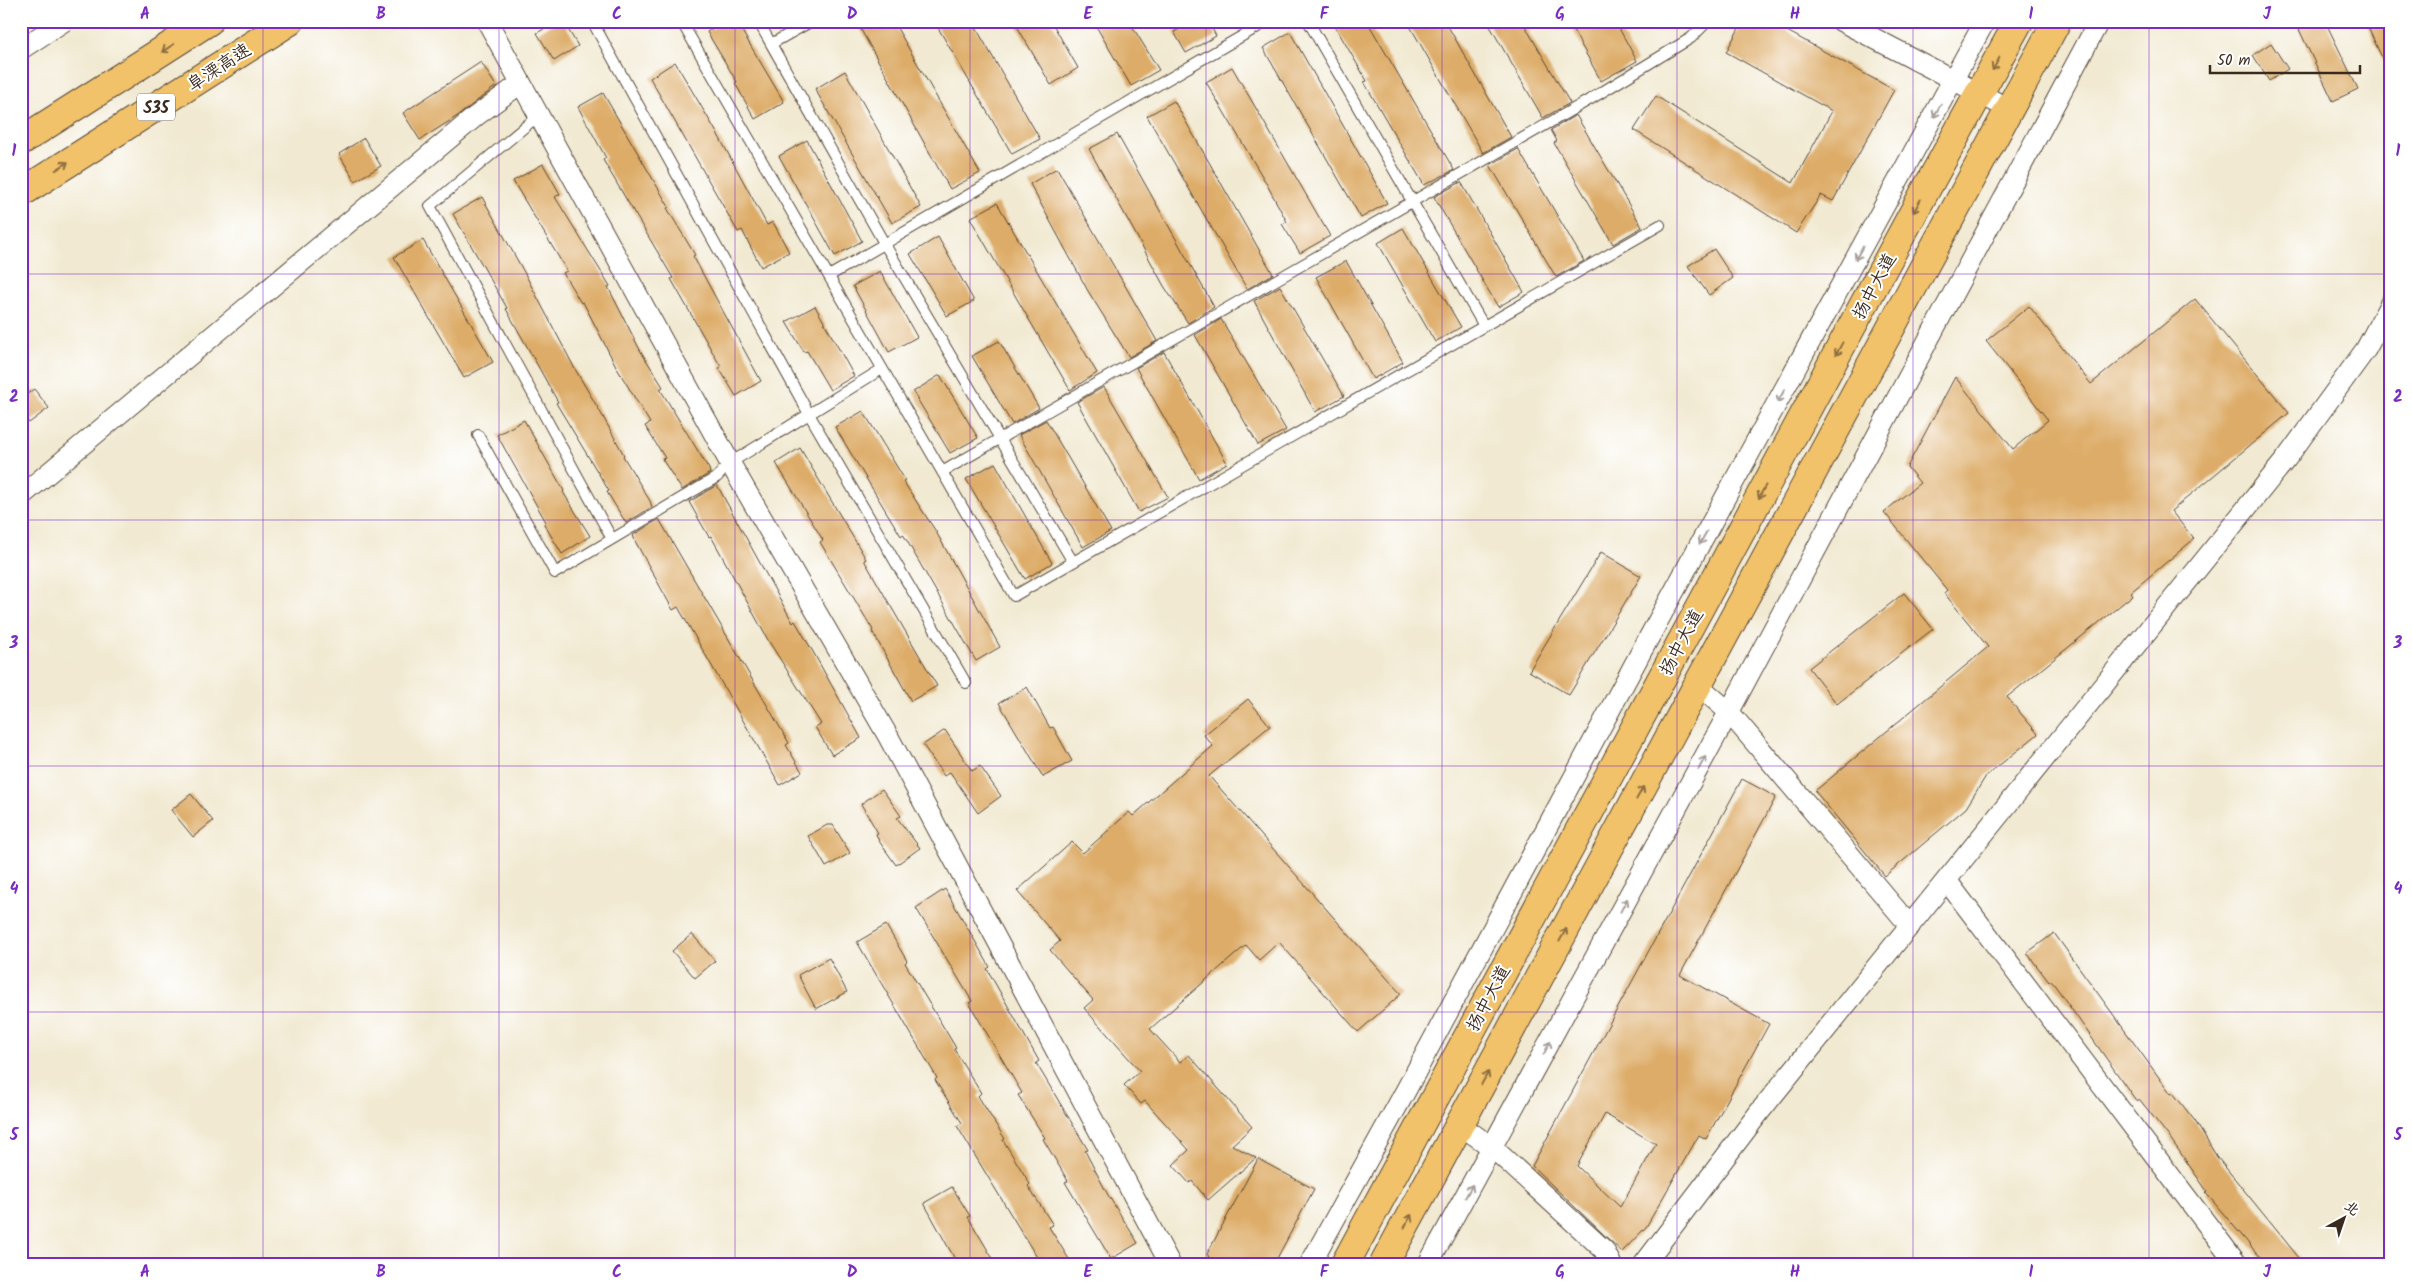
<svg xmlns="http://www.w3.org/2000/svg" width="2412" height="1285" viewBox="0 0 2412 1285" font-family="Kalam,'LXGW WenKai TC',sans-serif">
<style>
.building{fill:#ddac67;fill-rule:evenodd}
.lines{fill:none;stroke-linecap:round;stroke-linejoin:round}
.service-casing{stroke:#564739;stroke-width:12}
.minor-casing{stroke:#564739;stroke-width:22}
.primary-casing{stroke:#564739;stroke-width:30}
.motorway-casing{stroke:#564739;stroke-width:30}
.service{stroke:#fff;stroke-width:10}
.minor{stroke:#fff;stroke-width:20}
.primary{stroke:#f2c26a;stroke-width:28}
.motorway{stroke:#f2c26a;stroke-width:28}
.oneway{stroke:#8d6e40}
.oneway2{stroke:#a79f9a}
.grid{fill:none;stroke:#7b2cbf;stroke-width:1;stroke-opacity:0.55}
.labels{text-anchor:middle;stroke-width:4;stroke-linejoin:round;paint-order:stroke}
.shield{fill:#fff;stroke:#766a62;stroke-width:1}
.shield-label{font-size:16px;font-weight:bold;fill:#3b2a1e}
.street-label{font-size:18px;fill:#3b2a1e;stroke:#fff}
.neatline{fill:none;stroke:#7b2cbf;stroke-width:2}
.grid-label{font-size:16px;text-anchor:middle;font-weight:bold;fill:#7b2cbf}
</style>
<rect width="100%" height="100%" fill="#fff"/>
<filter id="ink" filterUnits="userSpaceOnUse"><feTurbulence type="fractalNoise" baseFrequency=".02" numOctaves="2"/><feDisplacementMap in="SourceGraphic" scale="10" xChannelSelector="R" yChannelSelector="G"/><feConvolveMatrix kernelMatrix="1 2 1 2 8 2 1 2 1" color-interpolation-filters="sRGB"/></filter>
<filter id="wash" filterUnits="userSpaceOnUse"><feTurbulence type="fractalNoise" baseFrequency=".0096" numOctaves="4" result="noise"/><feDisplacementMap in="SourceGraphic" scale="20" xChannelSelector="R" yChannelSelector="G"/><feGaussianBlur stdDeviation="1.12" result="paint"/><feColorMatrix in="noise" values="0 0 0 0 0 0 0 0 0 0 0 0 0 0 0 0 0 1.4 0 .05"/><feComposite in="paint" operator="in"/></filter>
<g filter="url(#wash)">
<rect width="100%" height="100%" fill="#f1e9d1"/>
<g id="blocks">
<path class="building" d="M557,21H563L578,46L554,61L537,33Z
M724,21H736L784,102L755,119L735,83L737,82L707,32Z
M856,21H893L980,173L950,189Z
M934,21H972L1040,139L1012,154Z
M1014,21H1051L1078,68L1051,85Z
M1093,21H1129L1159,70L1131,86Z
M1193,21H1208L1216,36L1186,53L1174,32Z
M1332,21H1367L1454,170L1424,185L1364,82L1367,81Z
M1407,21H1445L1511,137L1483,153Z
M1487,21H1522L1570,103L1543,118Z
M1568,21H1615L1637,61L1601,81Z
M1743,21H1769L1894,90L1833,201L1821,195L1796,233L1634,130L1656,96L1793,183L1832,111L1726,52Z
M2295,21H2325L2358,89L2333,101Z
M2365,21H2391V77Z
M1290,32L1387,203L1361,218L1263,48Z
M2271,43L2288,69L2269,81L2253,55Z
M481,62L496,86L459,115L420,140L403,113Z
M675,62L717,133L767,225L773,222L789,252L761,267L742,230L738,232L650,78Z
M1232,67L1330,236L1300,253L1282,224L1287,222L1265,181L1206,82Z
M845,71L921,207L892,223L815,89Z
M603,93L669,207L667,208L695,255L693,256L761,381L736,396L719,368L721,367L671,279L673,278L603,160L606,158L578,107Z
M1174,101L1273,274L1247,289L1147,116Z
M1576,115L1642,227L1613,244L1554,143L1557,141L1551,130Z
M1117,134L1214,307L1188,323L1164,286L1089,149Z
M364,138L381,166L355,181L339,154Z
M807,140L862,241L835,256L779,156Z
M1518,149L1584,261L1556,277L1490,165Z
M543,164L560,194L555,197L610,286L608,287L640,350L663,387L660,389L709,469L710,473L682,490L662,459L665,458L645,426L650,423L618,370L583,302L581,303L563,273L567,271L513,181Z
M1057,168L1157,341L1129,357L1088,291L1030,184Z
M1461,182L1524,292L1498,307L1434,197Z
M482,197L524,272L575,369L602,415L624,455L623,456L650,501L652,507L626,523L607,492L609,491L556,403L558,402L506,309L507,308L453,214Z
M997,203L1097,373L1070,390L970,218Z
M1403,228L1461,327L1435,342L1378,243Z
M938,237L974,301L947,316L910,254Z
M423,240L493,362L464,378L394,257Z
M1714,249L1733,278L1709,295L1688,266Z
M1346,261L1403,362L1373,379L1316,277Z
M880,271L917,337L889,352L853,286Z
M1280,286L1344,396L1315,412L1254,301Z
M2195,299L2289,413L2171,511L2194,539L2131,592L2133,595L2007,697L2038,734L1986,776L1966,808L1885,876L1815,791L1988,647L1944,593L1947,590L1884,512L1920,483L1907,467L1955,377L2013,449L2048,420L1986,341L2029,306L2091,384Z
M815,306L854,376L830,390L807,351L804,352L786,322Z
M1221,319L1286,430L1258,445L1195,335Z
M999,341L1039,408L1012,424L972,356Z
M1164,352L1227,463L1199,479L1136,368Z
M940,375L978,438L950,453L913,392Z
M1104,387L1168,497L1139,512L1077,402Z
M34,389L49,408L29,423L21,413V399Z
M863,411L905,480L903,481L935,530L1000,647L976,661L903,534L901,536L835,427Z
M524,420L564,491L563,492L590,536L562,554L544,524L546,522L497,435Z
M1046,420L1111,531L1083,547L1019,435Z
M800,448L866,559L864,560L937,686L911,701L872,631L873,630L820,542L823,540L776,463Z
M995,463L1052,563L1025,579L966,479Z
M717,485L793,623L795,621L812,650L861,738L832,755L815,727L821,724L768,640L711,536L709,537L689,502Z
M659,519L789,743L786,745L802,772L780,785L678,607L673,610L635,541L633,535Z
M1601,552L1641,576L1569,695L1529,671Z
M1904,593L1933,629L1837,704L1809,668Z
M1027,687L1050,728L1053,727L1072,761L1043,777L999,703Z
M1248,699L1270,726L1209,776L1401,994L1358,1032L1279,942L1259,960L1246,945L1150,1029L1180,1062L1189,1055L1252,1127L1232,1145L1256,1158L1208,1200L1192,1181L1189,1183L1173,1165L1189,1150L1145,1101L1141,1104L1124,1085L1140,1071L1084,1008L1093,1000L1050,950L1060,941L1017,891L1072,842L1083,853L1129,812L1133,816L1213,746L1204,735Z
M945,730L972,771L980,766L1001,796L978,813L950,772L944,776L923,745Z
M1742,779L1776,797L1680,975L1769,1024L1706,1139L1699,1135L1646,1227L1622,1252L1532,1166ZM1605,1114L1656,1144L1620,1207L1577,1166Z
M882,789L901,816L897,818L920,848L896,865L879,841L876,834L878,833L861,804Z
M191,794L213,821L193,837L171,810Z
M827,825H833L850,853L826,867L808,836Z
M945,889L990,967L987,969L1039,1061L1036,1063L1088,1150L1085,1151L1108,1195L1138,1243L1111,1259L1065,1182L1068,1181L1043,1139L1045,1138L1018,1095L1022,1093L969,1003L972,1001L916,908Z
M886,925L907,961L905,963L956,1048L954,1049L981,1093L978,1096L1005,1139L1003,1140L1030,1184L1028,1186L1053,1225L1049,1227L1072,1264H1041L957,1126L962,1123L935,1080L937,1078L857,942Z
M2054,933L2171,1094L2173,1093L2195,1121L2217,1157L2304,1264H2266L2205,1192L2207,1191L2170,1138L2140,1100L2137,1102L2051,980L2049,982L2027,953Z
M692,934L715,961L695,978L672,951Z
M829,958L847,992L816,1009L798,975Z
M1258,1159L1314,1189L1274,1264H1213L1207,1254Z
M952,1187L970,1216L968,1217L996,1264H958L947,1245L924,1203Z"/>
</g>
</g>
<g filter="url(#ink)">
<use href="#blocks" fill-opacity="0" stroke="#564739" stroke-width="1"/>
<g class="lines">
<defs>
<path id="service" d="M592,21L809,414L966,683
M681,21L1014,596L1660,225
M758,21L884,243L1073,562
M1308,21L1484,326
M771,44L812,21
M539,115L430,206L612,539
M829,276L1268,21
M478,435L555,573L717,477L730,463L882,369
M942,472L1589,100L1691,38L1708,21"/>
<path id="minor" d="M1841,21L2009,109
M21,49L64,21
M521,83L730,463L888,736L1170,1264
M21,496L476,116L521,83L487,21
M1698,685L1729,712L1910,926
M1947,881L2237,1264
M1460,1125L1493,1148L1604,1250L1611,1264
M1310,1264L1405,1092L1640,654L1985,21
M1428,1264L1729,712L2099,21
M1644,1264L1761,1110L2286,459L2366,349L2391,302"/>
<path id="primary" d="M1345,1264L1917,206L2019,21
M1384,1264C1609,850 1832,435 2057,21"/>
<path id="motorway" d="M21,141L209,21
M21,193L290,21"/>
</defs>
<use href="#service" class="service-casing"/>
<use href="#minor" class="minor-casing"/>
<use href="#primary" class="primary-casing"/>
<use href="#motorway" class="motorway-casing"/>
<use href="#service" class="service"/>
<use href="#minor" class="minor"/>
<use href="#primary" class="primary"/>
<use href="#motorway" class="motorway"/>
</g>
<defs><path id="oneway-shaft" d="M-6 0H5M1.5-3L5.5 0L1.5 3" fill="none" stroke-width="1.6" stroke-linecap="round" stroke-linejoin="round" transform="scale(1.25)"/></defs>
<g class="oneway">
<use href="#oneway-shaft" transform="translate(168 48) rotate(147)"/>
<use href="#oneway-shaft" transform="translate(1996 64) rotate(119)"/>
<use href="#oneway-shaft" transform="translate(62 166) rotate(-33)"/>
<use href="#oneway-shaft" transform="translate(1917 206) rotate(119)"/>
<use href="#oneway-shaft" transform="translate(1839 349) rotate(118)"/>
<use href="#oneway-shaft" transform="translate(1762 492) rotate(118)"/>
<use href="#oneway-shaft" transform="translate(1640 793) rotate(-61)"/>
<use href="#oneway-shaft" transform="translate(1563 935) rotate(-61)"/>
<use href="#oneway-shaft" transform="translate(1485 1078) rotate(-61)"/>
<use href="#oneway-shaft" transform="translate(1408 1221) rotate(-62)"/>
</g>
<g class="oneway2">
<use href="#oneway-shaft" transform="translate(1937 111) rotate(119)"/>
<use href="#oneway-shaft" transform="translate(1859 253) rotate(119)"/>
<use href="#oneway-shaft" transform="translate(1781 396) rotate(119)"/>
<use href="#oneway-shaft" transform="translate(1703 538) rotate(119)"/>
<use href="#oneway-shaft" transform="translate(1702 763) rotate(-62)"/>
<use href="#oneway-shaft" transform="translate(1624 905) rotate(-62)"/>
<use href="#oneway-shaft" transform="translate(1547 1048) rotate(-62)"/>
<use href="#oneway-shaft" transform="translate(1469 1191) rotate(-61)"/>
</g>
</g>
<path class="grid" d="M263,21V1264M499,21V1264M735,21V1264M970,21V1264M1206,21V1264M1442,21V1264M1677,21V1264M1913,21V1264M2149,21V1264M21,274H2391M21,520H2391M21,766H2391M21,1012H2391"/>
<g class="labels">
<rect class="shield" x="137" y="93.5" width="38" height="27" rx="4"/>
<g class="shield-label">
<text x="156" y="113">S35</text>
</g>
<g class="street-label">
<text transform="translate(219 67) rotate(-33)" y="6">阜溧高速</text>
<text transform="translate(1874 286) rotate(-62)" y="6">扬中大道</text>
<text transform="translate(1681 642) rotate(-62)" y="6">扬中大道</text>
<text transform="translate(1488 998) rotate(-62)" y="6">扬中大道</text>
</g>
</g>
<rect width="2412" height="1285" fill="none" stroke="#fff" stroke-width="55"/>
<g transform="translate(2344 1218) rotate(40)" stroke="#ffffff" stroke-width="4" paint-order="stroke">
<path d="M0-4L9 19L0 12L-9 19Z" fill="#3b2a1e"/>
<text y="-8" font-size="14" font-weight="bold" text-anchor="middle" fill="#3b2a1e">北</text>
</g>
<path d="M2210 65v8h150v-8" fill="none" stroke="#3b2a1e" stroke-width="2.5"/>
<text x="2217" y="65" font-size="15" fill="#3b2a1e" stroke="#ffffff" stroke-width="4" paint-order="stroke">50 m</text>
<rect x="28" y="28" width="2356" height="1230" class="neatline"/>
<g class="grid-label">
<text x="145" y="19">A</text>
<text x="381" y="19">B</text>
<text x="617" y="19">C</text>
<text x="852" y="19">D</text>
<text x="1088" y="19">E</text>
<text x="1324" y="19">F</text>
<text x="1560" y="19">G</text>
<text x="1795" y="19">H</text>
<text x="2031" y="19">I</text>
<text x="2267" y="19">J</text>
<text x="14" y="156">1</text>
<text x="2398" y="156">1</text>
<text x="14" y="402">2</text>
<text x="2398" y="402">2</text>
<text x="14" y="648">3</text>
<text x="2398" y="648">3</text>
<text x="14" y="894">4</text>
<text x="2398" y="894">4</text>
<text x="14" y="1140">5</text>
<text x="2398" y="1140">5</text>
<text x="145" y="1277">A</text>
<text x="381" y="1277">B</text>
<text x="617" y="1277">C</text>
<text x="852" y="1277">D</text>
<text x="1088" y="1277">E</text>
<text x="1324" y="1277">F</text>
<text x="1560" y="1277">G</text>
<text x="1795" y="1277">H</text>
<text x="2031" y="1277">I</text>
<text x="2267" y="1277">J</text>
</g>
</svg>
